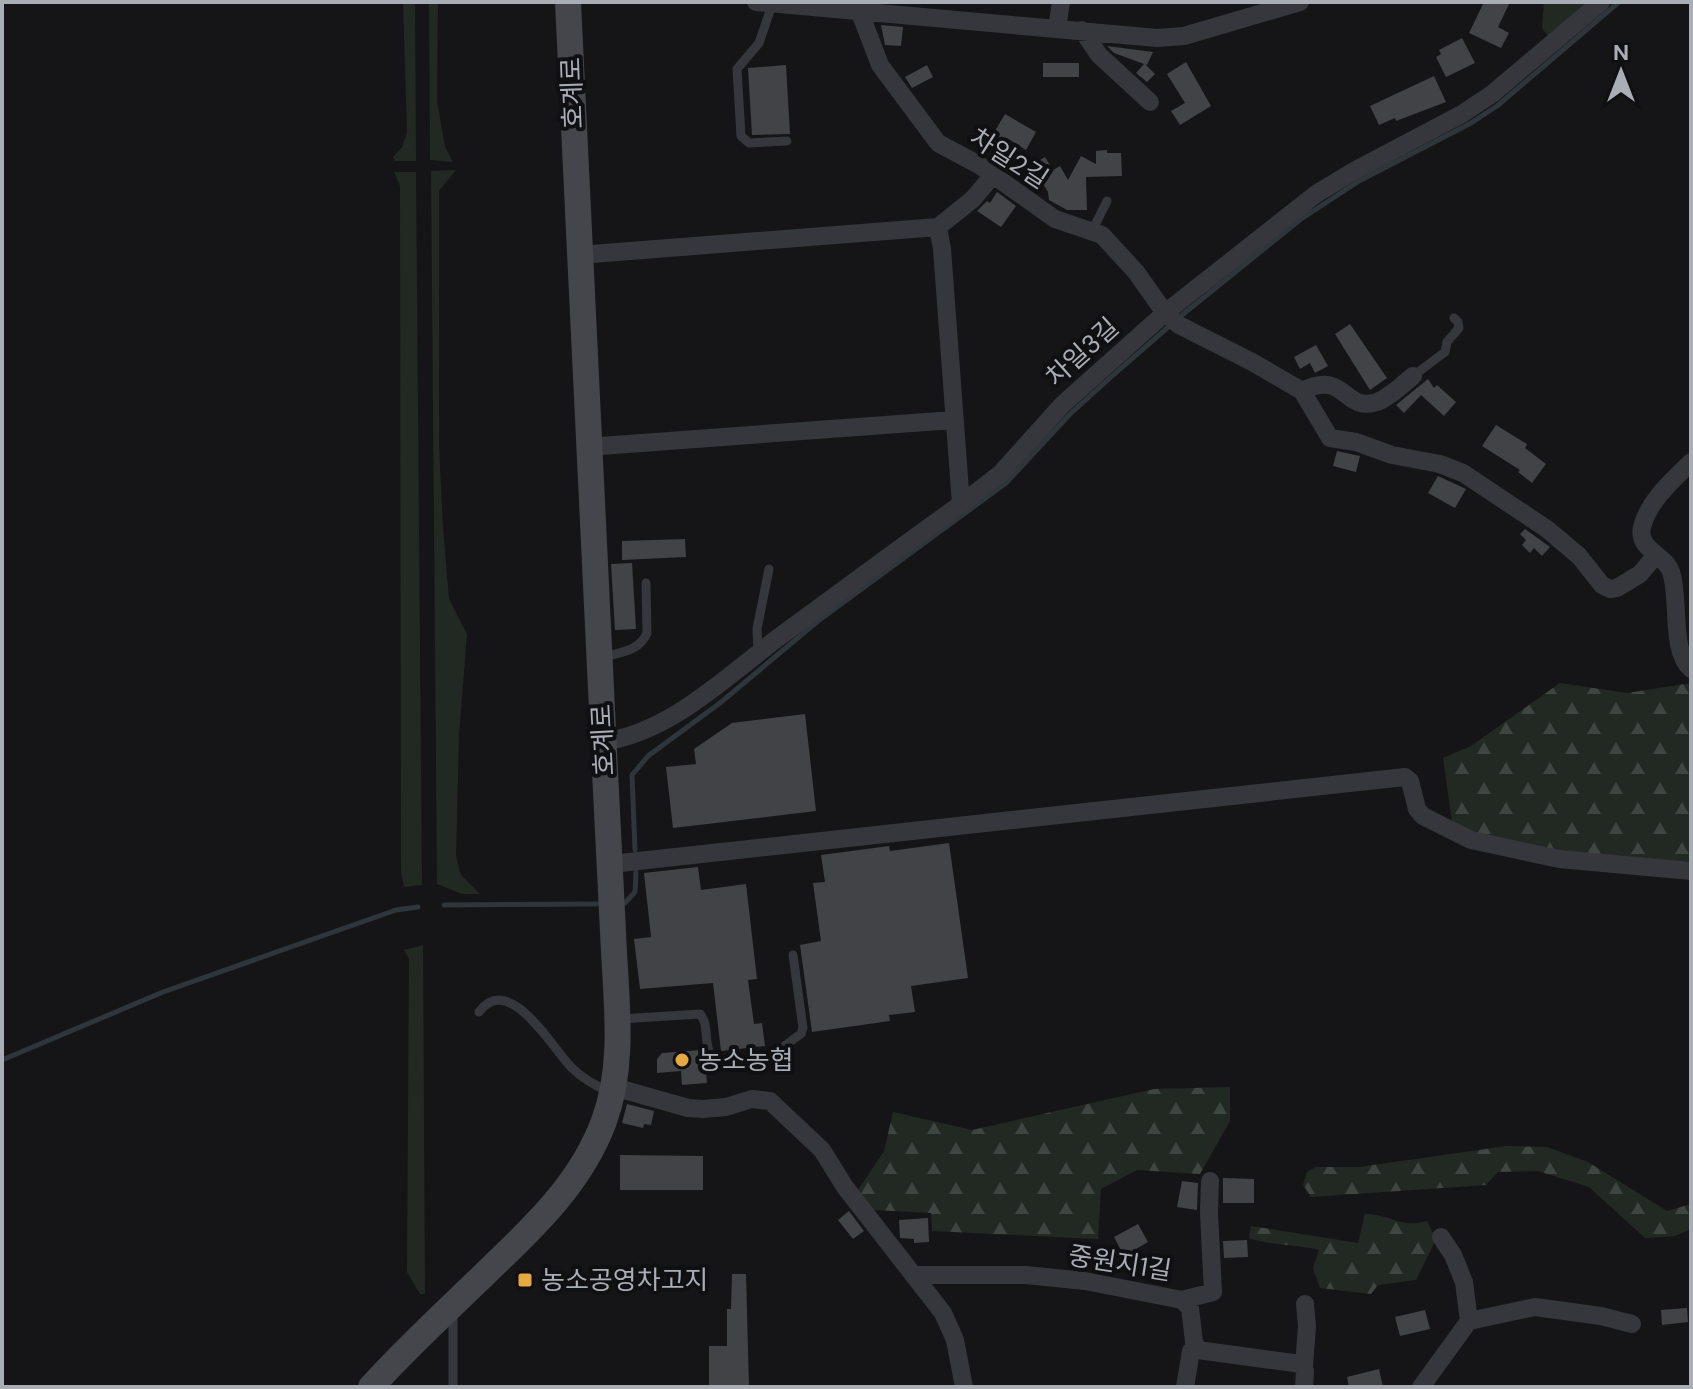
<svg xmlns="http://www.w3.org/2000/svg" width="1693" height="1389" viewBox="0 0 1693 1389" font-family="'DM Sans','Noto Sans KR',sans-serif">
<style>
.grass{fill:#222922}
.forest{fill:url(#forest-firs)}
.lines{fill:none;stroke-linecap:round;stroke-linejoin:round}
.stream{stroke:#2e363c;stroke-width:5}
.building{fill:#424347}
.lane{stroke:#36373c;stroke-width:9}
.street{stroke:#36373c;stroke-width:18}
.secondary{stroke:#45464b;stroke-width:26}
.poi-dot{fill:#e5a93f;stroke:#101012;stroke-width:3}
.labels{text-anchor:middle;stroke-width:8;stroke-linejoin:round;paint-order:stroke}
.street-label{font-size:26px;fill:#a8adb6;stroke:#101012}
.poi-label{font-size:26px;fill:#a8adb6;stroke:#101012;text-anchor:start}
</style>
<defs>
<pattern id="forest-firs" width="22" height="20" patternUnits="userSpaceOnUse" patternTransform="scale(2)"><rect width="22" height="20" fill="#222922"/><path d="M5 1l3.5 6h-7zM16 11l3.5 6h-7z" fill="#3f4540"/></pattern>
</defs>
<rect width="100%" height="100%" fill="#151517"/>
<path class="grass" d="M403,2H415L416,161H395L393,157L402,147L407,133Z
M429,2H438L437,101L445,147L453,162L430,160Z
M1544,2H1592L1550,39L1542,28Z
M456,170L439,191V446L443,527L449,599L467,634L459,735L456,856L461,875L480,894H462L437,884L431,171Z
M394,172H416L422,885L404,887L401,872L400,186Z
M423,945L425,1294H420L407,1272L409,959L404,950Z"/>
<path class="forest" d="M1560,683L1627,693L1691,683V866L1596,858L1453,828L1443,758L1471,746Z
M1230,1087V1121L1200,1174L1137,1170L1101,1189L1098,1239L932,1231L931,1213L874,1210L856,1193L884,1151L893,1112L972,1130L1154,1089Z
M1507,1146L1547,1147L1588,1162L1667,1211L1691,1204V1229L1675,1236L1645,1238L1589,1187L1538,1171L1498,1172L1486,1185L1311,1197L1303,1185L1307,1172L1316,1167H1359Z
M1365,1214C1391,1214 1401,1229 1427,1221L1436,1239L1416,1280L1378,1285L1371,1294L1320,1288L1313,1268L1319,1250C1295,1244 1272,1246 1249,1238L1251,1226L1358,1243Z"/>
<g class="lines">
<path class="stream" d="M635,850L632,775L648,756L720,703L818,621L1006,483L1070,414L1111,377L1182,315L1301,219L1359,181L1471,123L1497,106L1619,2
M625,903L635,892L636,872
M444,905L598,904
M2,1060L163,992L396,910L418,907"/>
</g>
<path class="building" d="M1484,2H1510L1498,27L1509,33L1501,48L1469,33Z
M881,25L903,27L901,46L885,45Z
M1462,38L1475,63L1446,77L1436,57L1441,54L1439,50Z
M1107,46L1153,52L1147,65L1145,64L1155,74L1147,82L1136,73L1144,64L1114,53Z
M1186,62L1211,106L1180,125L1171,111L1185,103L1167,74Z
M1043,63H1079V77H1043Z
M786,65L790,134L752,135L748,68Z
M927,65L933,77L912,88L905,77Z
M1434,76L1446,102L1396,121L1395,118L1379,125L1370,106Z
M1005,114L1036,132L1026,150L1007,138L1004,143L992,136Z
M1107,150V153H1121L1122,176L1086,177L1087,210H1067L1049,200L1048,192L1032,165L1045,157L1053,170L1060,166L1068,180L1081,156L1096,164V151Z
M997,192L1016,206L1001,227L977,211L987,201L990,203Z
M1350,324L1387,378L1370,390L1335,334Z
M1316,345L1328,366L1315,373L1310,363L1300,369L1294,357Z
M1428,379L1434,388L1437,385L1456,402L1444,416L1421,395L1404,413L1396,405Z
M1496,425L1527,444L1525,448L1546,464L1532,483L1518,472L1520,470L1482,446Z
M1337,451L1360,456L1356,472L1333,466Z
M1438,476L1466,489L1455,508L1428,493Z
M1525,529L1550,547L1542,556L1534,548L1530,553L1522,545L1526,540L1520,534Z
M685,539L686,557L622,560V541Z
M632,563L636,629L615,630L611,564Z
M805,714L816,811L673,828L666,767L696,764L694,749L732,723Z
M949,843L968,978L911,986L915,1012L889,1015L890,1021L812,1032L800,945L821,941L813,883L825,882L821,855L889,846L890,851Z
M698,867L701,890L746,884L757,979L748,980L754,1024L762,1023L765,1046L721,1051L713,983L640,989L634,939L651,937L644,873Z
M701,1050L705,1060L707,1083L682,1085L681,1071L657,1073V1059L662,1053Z
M627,1104L654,1111L651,1125L644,1124L643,1128L622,1123Z
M620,1155L703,1156V1190H620Z
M1223,1178L1254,1179V1203H1223Z
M1182,1181L1198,1183L1197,1210L1177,1207Z
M849,1211L864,1231L853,1239L838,1220Z
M928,1218L929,1242L914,1243V1239L900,1238L899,1220Z
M1138,1224L1148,1242L1124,1256L1114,1237Z
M1247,1240L1248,1257L1224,1258L1223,1241Z
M732,1274H746L749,1387H709V1346H727V1309H731Z
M1687,1308L1688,1322L1662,1325L1661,1310Z
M1425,1310L1430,1329L1400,1336L1395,1317Z
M1379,1369L1383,1387H1349L1347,1377Z"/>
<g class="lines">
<path class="lane" d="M772,5L759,43L737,69L741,136L749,143L787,141
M1092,231L1107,201
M1413,376L1445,352L1447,342L1459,328L1458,322L1454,318
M758,652L757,629L769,569
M602,657C619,653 640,651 647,633L646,583
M479,1012C509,971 552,1048 572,1068C583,1079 596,1086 610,1092
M620,1019L700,1014C710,1026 703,1043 711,1055C717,1065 754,1060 764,1057C777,1054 790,1041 801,1034L803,1028L793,955
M453,1313V1387"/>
<path class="street" d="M756,2L1157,38L1184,36L1300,2
M856,2L880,65L938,143L979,165L1055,219L1102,235L1136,272L1165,313L1179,325L1254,363L1302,391L1330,438L1356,442L1392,455L1440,464L1463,473L1547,529L1579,556L1602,585L1610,589L1617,588L1640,574L1656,555
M1057,28L1061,2
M1082,30L1099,55L1150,102
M938,227L942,249L961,504
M579,255L938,227L973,199L993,175
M1302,391C1346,369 1343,413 1377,402C1390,397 1402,385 1413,376
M587,447L953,420
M1691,462C1673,480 1649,500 1642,527C1637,550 1665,554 1671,572C1680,597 1670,651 1691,669
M603,742C671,732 726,677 779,637C839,593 900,548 961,504L1001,473L1062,405L1165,313L1316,194L1354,171L1462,114L1492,94L1601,2
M611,864L1405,777L1410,781L1417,809L1423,816L1471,840L1559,859L1691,871
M614,1087L688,1108L703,1109L726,1107L752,1099L770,1101L822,1150L845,1187L943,1313L955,1340L964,1387
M1441,1237L1453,1255L1464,1282L1469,1321
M913,1275H1026L1085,1281L1182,1300L1190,1308L1194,1342L1198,1350L1301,1364L1305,1371L1304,1387
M1182,1300L1213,1292L1209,1213L1210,1181
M1304,1366L1307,1326L1305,1304
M1185,1387L1191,1351L1195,1347
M1421,1387L1469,1321L1535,1307L1601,1316L1632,1324"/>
<path class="secondary" d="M371,1387C409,1345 451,1307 492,1267C537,1224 582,1181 604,1121C624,1067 617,1008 614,952C611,885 607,818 604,751C590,502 579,252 568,2"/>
</g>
<g class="poi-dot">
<circle cx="682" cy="1060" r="8"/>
<rect x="517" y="1272" width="16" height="16" rx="4"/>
</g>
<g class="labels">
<g class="street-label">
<text transform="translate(572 93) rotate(-92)" y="9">호계로</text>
<text transform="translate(1009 158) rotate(33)" y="9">차일2길</text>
<text transform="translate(1082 352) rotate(-42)" y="9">차일3길</text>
<text transform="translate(603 740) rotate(-93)" y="9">호계로</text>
<text transform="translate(1120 1263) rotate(9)" y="9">중원지1길</text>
</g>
<g class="poi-label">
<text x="698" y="1069">농소농협</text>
<text x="541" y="1289">농소공영차고지</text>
</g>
</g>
<rect width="1693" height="1389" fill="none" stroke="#a8adb6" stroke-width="8"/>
<g transform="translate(1621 72)" stroke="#101012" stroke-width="6" paint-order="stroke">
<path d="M0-6L14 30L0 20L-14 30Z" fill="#a8adb6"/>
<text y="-12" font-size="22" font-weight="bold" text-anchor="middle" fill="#a8adb6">N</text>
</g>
</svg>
